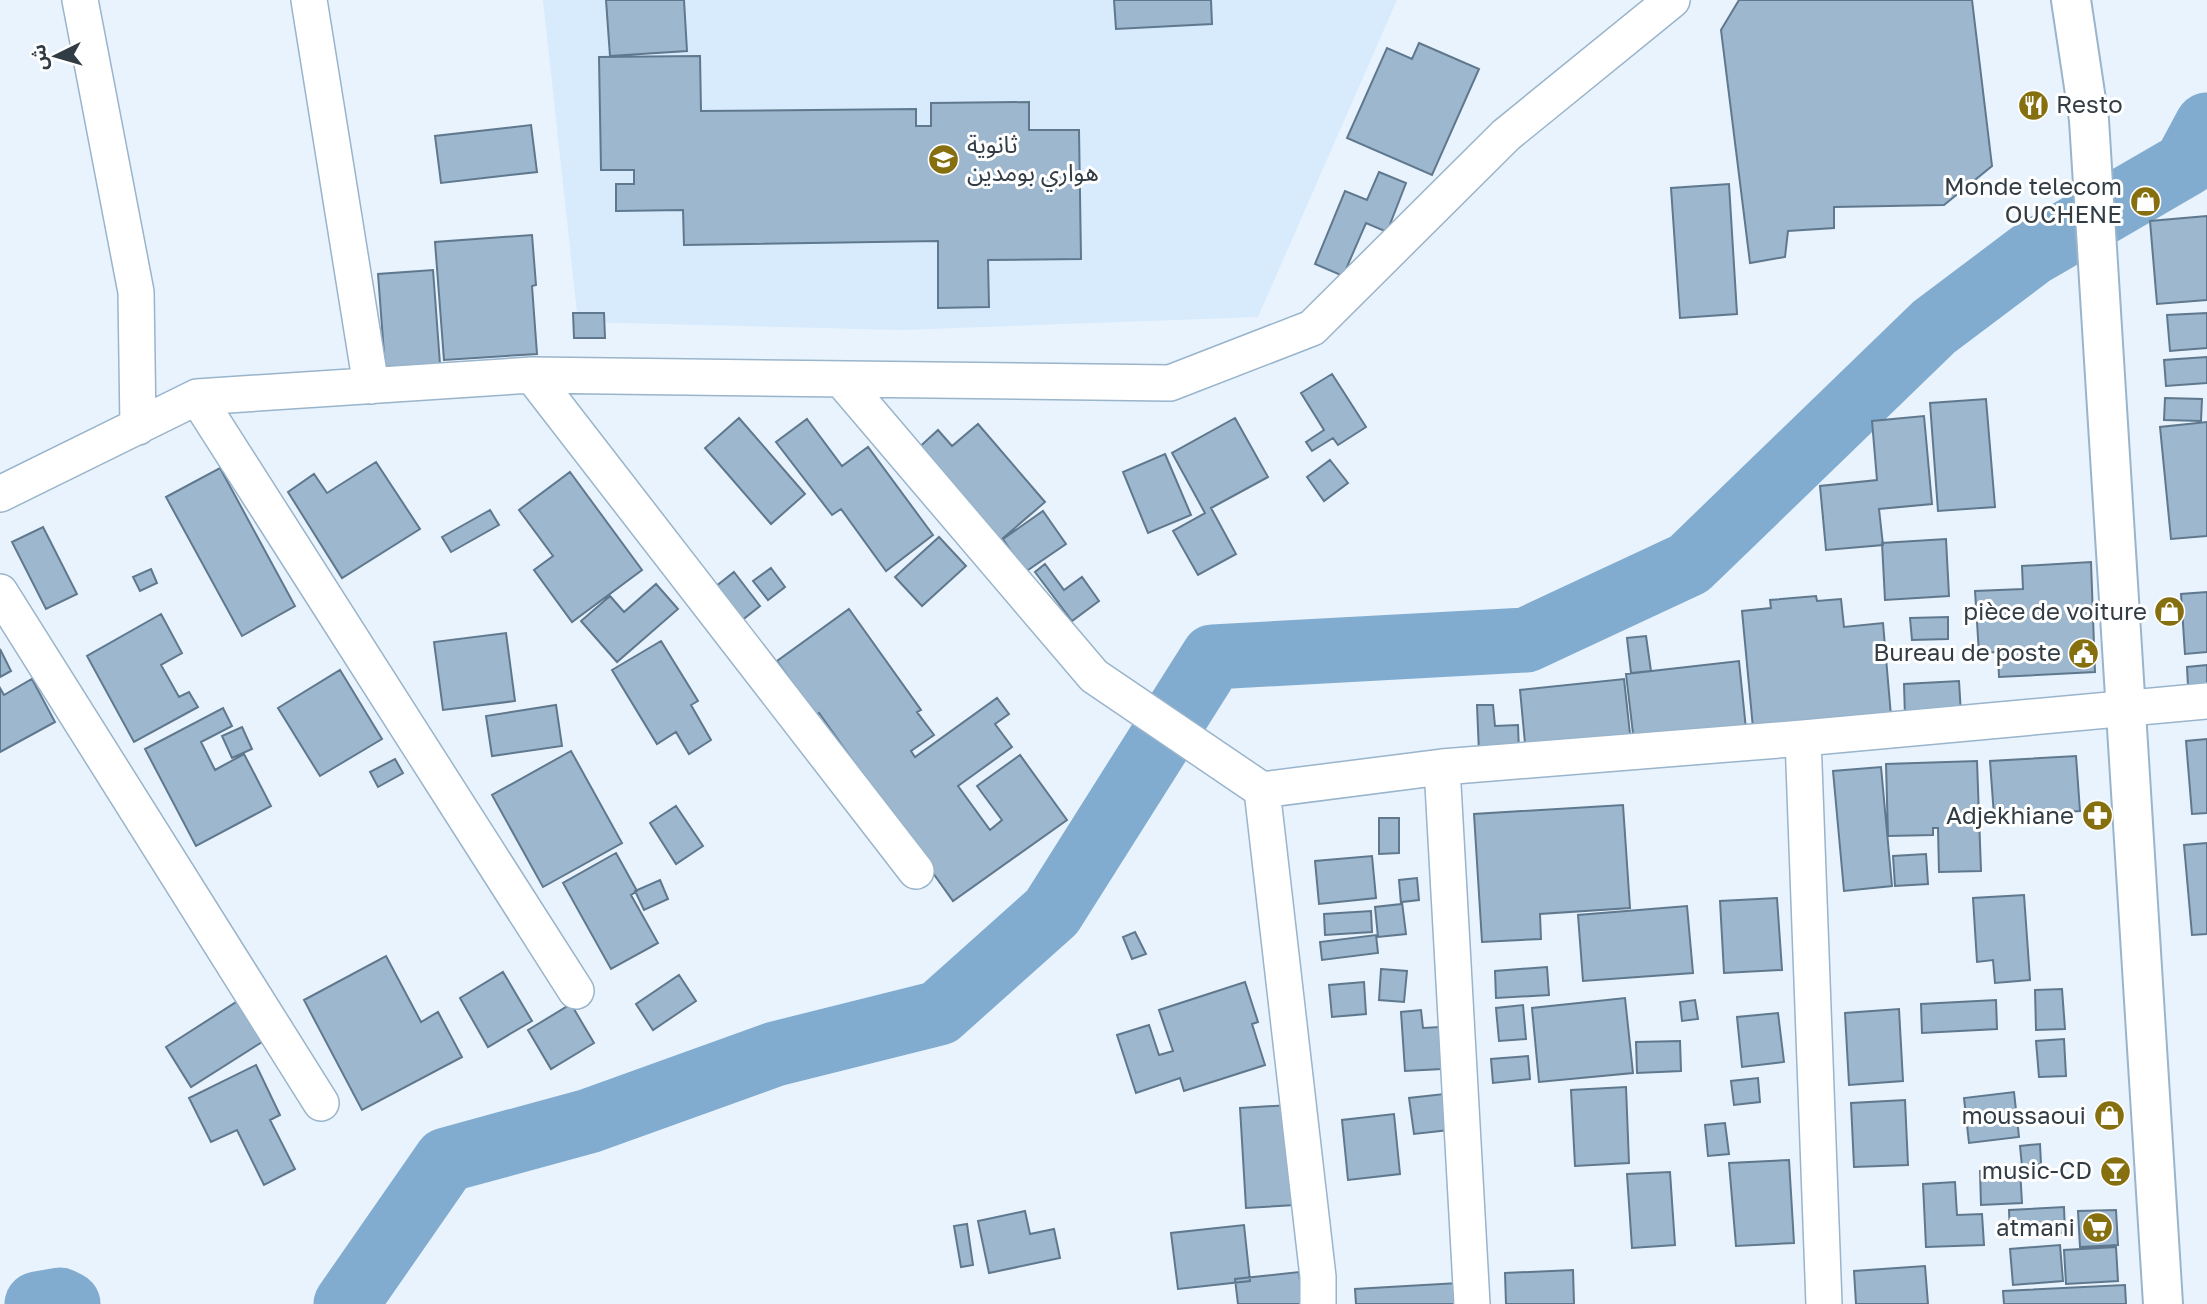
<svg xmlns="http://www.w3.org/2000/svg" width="2207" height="1304" viewBox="0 0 2207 1304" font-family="'Golos Text','Noto Sans Arabic',sans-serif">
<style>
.built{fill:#d7ebfd}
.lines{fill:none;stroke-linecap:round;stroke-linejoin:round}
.river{stroke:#81accf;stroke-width:65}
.building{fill:#9cb7ce;stroke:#5f788d;stroke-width:2}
.minor-casing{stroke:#99b4cb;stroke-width:38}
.major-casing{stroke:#99b4cb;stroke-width:42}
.minor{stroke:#fff;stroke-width:35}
.major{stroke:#fff;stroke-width:38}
.labels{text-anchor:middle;stroke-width:6;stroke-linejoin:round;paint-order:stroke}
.poi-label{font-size:24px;fill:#313c45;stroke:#fff;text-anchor:end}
</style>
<rect width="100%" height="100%" fill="#e8f3fd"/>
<path class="built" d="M543,0H1397L1258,317L902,330L578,322Z"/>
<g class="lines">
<path class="river" d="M37,1304L60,1300L68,1304
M346,1304L446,1160L589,1121L775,1054L939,1013L1052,912L1213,657L1526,640L1689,564L1934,327L2031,254L2186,164L2207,125"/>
</g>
<path class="building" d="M606,0H684L687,51L610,56Z
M1114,0H1211L1212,24L1116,29Z
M1739,0H1972L1992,166L1944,205L1834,207V228L1788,231L1785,257L1750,263L1721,30Z
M1419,43L1479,69L1432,175L1347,138L1387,48L1412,59Z
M700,56L701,111L916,109V126H931V103L1029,102V130H1079L1081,259L988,260L989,307L938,308V241L684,245L683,210L616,211V184H634V170H601L599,57Z
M531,125L537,172L441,183L435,136Z
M1379,172L1406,183L1387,232L1366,223L1343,276L1315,264L1345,191L1367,200Z
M1729,184L1737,314L1680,318L1671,188Z
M2207,216V300L2157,304L2150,221Z
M532,235L536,285L532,286L537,354L444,360L435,242Z
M433,270L440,364L385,367L378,274Z
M573,313H604L605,338H574Z
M2207,313V348L2170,351L2167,315Z
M2207,357V383L2166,386L2164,360Z
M1332,374L1366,427L1338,445L1333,438L1312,451L1306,442L1324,430L1301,393Z
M2165,398L2202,399L2201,421L2164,420Z
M1986,399L1995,507L1938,511L1930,403Z
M1924,416L1932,504L1879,509L1883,545L1826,550L1820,486L1877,480L1872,421Z
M739,418L805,494L771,524L705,448Z
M1235,418L1268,477L1211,508L1236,554L1198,575L1173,531L1205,513L1172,453Z
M807,419L842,466L868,447L933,535L886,571L841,509L832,515L776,442Z
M2207,422V536L2171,539L2160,427Z
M978,424L1045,502L995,545L914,452L938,430L952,446Z
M1165,454L1191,515L1148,533L1123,472Z
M1330,460L1348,483L1324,501L1307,477Z
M376,462L420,529L342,578L288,492L314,474L327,493Z
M220,468L295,606L242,636L166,497Z
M570,472L642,570L572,622L534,570L553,556L519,510Z
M490,510L499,525L451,552L442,537Z
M1043,511L1066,544L1025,572L1003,539Z
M43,527L77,594L46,609L12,542Z
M939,537L966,566L922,606L895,577Z
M1946,539L1949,596L1885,600L1882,543Z
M2091,562L2095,672L1999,677L1998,652L1979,653L1975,591L2023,589L2022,566Z
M1045,564L1064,590L1082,577L1099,601L1072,621L1035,572Z
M771,568L785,587L768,600L753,581Z
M151,569L157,583L140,591L133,577Z
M734,572L760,606L741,621L715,587Z
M656,584L678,609L617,662L581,621L610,596L624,612Z
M2207,592V652L2185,654L2181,594Z
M1816,596L1817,601L1841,599L1844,627L1883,623L1891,716L1753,728L1742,611L1771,608L1770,600Z
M849,609L921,710L917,712L934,735L911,751L915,757L997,698L1009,714L995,724L1012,747L958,786L990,830L1002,820L977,786L1020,755L1067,820L953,901L819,713L816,716L777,661Z
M161,614L182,653L161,665L179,697L189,692L198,707L134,742L87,656Z
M1948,617V639L1912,640L1910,618Z
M506,633L515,701L443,710L434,642Z
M1646,636L1651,671L1631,673L1627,638Z
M661,641L698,701L691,705L711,740L689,754L676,732L657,744L612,670Z
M0,649L11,671L0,677Z
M1739,661L1746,729L1634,742L1626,674Z
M2207,665V684L2188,686L2187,667Z
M340,670L382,739L320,776L278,708Z
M32,679L55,722L0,752V688L4,695Z
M1624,679L1631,743L1526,754L1520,690Z
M1959,681L1961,714L1905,717L1904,684Z
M556,705L562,746L492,756L486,716Z
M1477,705H1493L1495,726L1518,725L1519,752L1479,753Z
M223,708L232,726L201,742L215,770L244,754L271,806L196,846L145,749Z
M242,727L252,749L232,758L222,736Z
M2207,739V813L2192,814L2186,741Z
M571,751L622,843L543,887L492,795Z
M2076,756L2080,811L1994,816L1990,761Z
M395,759L403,773L378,787L370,772Z
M1977,761L1981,871L1939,872L1938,828H1933V835L1888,836L1886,764Z
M1881,767L1892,886L1844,891L1833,771Z
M1623,805L1630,908L1540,914L1541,939L1482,942L1474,814Z
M676,806L703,846L676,864L650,823Z
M1379,818H1399V853L1379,854Z
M2207,843V934L2192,935L2184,845Z
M616,853L637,891L631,895L658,943L611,969L563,883Z
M1926,854L1928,884L1895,886L1893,856Z
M1372,856L1376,898L1319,904L1315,861Z
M1417,878L1419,900L1402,902L1406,934L1378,937L1375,907L1401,904L1399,880Z
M660,880L668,899L644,910L635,891Z
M2024,895L2030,980L1995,983L1993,960L1977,962L1973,898Z
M1777,898L1782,970L1724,973L1720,901Z
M1687,906L1693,973L1583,981L1578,915Z
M1371,911L1372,932L1325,935L1324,914Z
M1135,932L1146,954L1132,959L1123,937Z
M1376,935L1378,953L1322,960L1320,942Z
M386,956L421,1022L438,1012L462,1057L362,1110L304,1000Z
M1547,967L1549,995L1496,998L1495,971Z
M1381,969L1407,971L1404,1002L1379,1000Z
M503,972L532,1021L488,1047L460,998Z
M679,975L696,1001L653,1030L636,1004Z
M1245,982L1258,1022L1252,1024L1265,1065L1184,1091L1180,1078L1136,1093L1117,1035L1149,1025L1159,1055L1173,1051L1159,1010Z
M1364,982L1366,1014L1332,1017L1329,985Z
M2062,989L2065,1029L2036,1030L2035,990Z
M244,997L270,1037L191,1087L166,1047Z
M1625,998L1633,1073L1539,1082L1532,1008Z
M1695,1000L1698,1019L1682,1021L1680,1002Z
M1996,1000L1997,1029L1922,1033L1921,1004Z
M571,1004L594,1043L551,1069L528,1030Z
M1523,1005L1526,1039L1499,1041L1496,1008Z
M1899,1009L1903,1081L1849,1085L1845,1013Z
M1421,1010L1423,1028L1440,1027L1442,1069L1405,1071L1401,1012Z
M1778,1013L1784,1062L1742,1067L1737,1017Z
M2064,1039L2066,1076L2039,1077L2036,1041Z
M1680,1041L1681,1071L1637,1073L1636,1042Z
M1528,1056L1530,1079L1493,1083L1491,1059Z
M256,1065L280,1115L270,1120L295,1169L264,1185L237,1130L211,1142L189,1098Z
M1758,1078L1760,1102L1734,1105L1731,1081Z
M1626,1087L1629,1163L1575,1166L1571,1090Z
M2014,1092L2019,1137L1969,1143L1964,1098Z
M1444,1094L1449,1130L1414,1134L1409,1098Z
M1905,1100L1908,1165L1854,1167L1851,1103Z
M1289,1105L1295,1205L1246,1208L1240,1108Z
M1394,1114L1400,1174L1348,1180L1342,1120Z
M1725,1123L1729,1154L1708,1156L1705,1125Z
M2040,1144L2041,1164L2022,1166L2020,1146Z
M1789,1160L1794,1243L1736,1246L1729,1163Z
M2020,1169L2022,1203L1981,1205L1980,1171Z
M1670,1172L1675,1245L1632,1248L1627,1174Z
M1955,1182L1957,1215L1982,1214L1984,1245L1926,1247L1923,1184Z
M2064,1207L2065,1233L2010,1235L2009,1210Z
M2116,1210L2118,1245L2080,1247L2078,1211Z
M1025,1211L1030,1234L1054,1229L1060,1258L989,1273L978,1221Z
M967,1224L973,1265L961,1267L954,1226Z
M1244,1225L1250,1281L1178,1289L1171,1233Z
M2060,1245L2063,1281L2013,1285L2010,1249Z
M2116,1247L2118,1281L2066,1284L2064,1250Z
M1925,1266L1928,1304H1856L1854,1271Z
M1573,1270L1574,1304H1506L1505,1273Z
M1299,1272L1303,1304H1238L1235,1279Z
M1458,1283L1459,1304H1356L1355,1289Z
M2125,1285L2126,1304H2004L2003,1291Z"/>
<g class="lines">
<defs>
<path id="minor" d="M80,0L136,292L138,427
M309,0L371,386
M532,375L916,871
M841,379L1094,676L1262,790
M197,397L576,991
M0,494L197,397L532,375L1170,383L1312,328L1506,135L1672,0
M0,592L321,1103
M1803,738L1824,1304
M1442,767L1472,1304
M1318,1304V1277L1262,790L1442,767L1803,738L2207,701"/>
<path id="major" d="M2071,0L2089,120L2163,1304"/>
</defs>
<use href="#minor" class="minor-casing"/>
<use href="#major" class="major-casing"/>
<use href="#minor" class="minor"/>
<use href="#major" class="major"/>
</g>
<defs>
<symbol id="restaurant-disc" viewBox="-11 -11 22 22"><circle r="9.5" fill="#866f0f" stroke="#fff"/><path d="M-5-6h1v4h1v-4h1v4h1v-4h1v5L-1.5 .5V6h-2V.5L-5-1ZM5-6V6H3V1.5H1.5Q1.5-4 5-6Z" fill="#fff"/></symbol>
<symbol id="school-disc" viewBox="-11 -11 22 22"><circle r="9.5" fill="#866f0f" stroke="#fff"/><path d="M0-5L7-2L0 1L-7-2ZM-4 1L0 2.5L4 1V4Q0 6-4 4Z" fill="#fff"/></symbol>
<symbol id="shop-disc" viewBox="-11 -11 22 22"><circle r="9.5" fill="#866f0f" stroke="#fff"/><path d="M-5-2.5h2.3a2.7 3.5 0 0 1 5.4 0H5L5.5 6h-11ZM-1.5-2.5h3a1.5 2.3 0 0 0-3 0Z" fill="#fff"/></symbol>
<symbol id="civic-disc" viewBox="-11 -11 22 22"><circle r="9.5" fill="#866f0f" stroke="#fff"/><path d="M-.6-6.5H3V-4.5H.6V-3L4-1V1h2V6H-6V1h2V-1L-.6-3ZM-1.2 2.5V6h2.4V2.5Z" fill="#fff"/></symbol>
<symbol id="pharmacy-disc" viewBox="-11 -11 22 22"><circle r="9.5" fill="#866f0f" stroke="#fff"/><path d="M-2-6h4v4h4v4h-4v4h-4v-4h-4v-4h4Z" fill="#fff"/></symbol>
<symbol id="bar-disc" viewBox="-11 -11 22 22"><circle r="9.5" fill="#866f0f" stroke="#fff"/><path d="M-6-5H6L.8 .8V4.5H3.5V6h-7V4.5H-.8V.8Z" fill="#fff"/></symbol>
<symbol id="supermarket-disc" viewBox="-11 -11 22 22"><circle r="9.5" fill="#866f0f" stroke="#fff"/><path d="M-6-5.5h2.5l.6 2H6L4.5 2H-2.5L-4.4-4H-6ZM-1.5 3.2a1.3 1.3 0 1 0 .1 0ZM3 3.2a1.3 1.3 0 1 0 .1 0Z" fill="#fff"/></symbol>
</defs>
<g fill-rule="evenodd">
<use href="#restaurant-disc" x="2016" y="88" width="35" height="35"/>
<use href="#school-disc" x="926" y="142" width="35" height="35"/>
<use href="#shop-disc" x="2128" y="184" width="35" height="35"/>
<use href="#shop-disc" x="2152" y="594" width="35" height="35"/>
<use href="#civic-disc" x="2066" y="636" width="35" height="35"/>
<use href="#pharmacy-disc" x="2080" y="798" width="35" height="35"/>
<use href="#shop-disc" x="2092" y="1098" width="35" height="35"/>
<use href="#bar-disc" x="2098" y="1154" width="35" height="35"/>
<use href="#supermarket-disc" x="2080" y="1210" width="35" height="35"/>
</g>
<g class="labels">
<g class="poi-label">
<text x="2056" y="113" text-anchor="start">Resto</text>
<text x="967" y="153" text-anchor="start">ثانوية<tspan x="967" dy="28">هواري بومدين</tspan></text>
<text x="2122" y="195">Monde telecom<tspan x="2122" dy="28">OUCHENE</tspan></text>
<text x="2147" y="620">pièce de voiture</text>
<text x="2061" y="661">Bureau de poste</text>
<text x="2074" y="824">Adjekhiane</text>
<text x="2086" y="1124">moussaoui</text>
<text x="2092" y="1179">music-CD</text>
<text x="2075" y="1236">atmani</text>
</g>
</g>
<g transform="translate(56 56) rotate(265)" stroke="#ffffff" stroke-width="5" paint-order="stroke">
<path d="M0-5L12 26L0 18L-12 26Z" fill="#313c45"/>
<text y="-10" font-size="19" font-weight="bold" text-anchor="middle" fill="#313c45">ش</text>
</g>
</svg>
